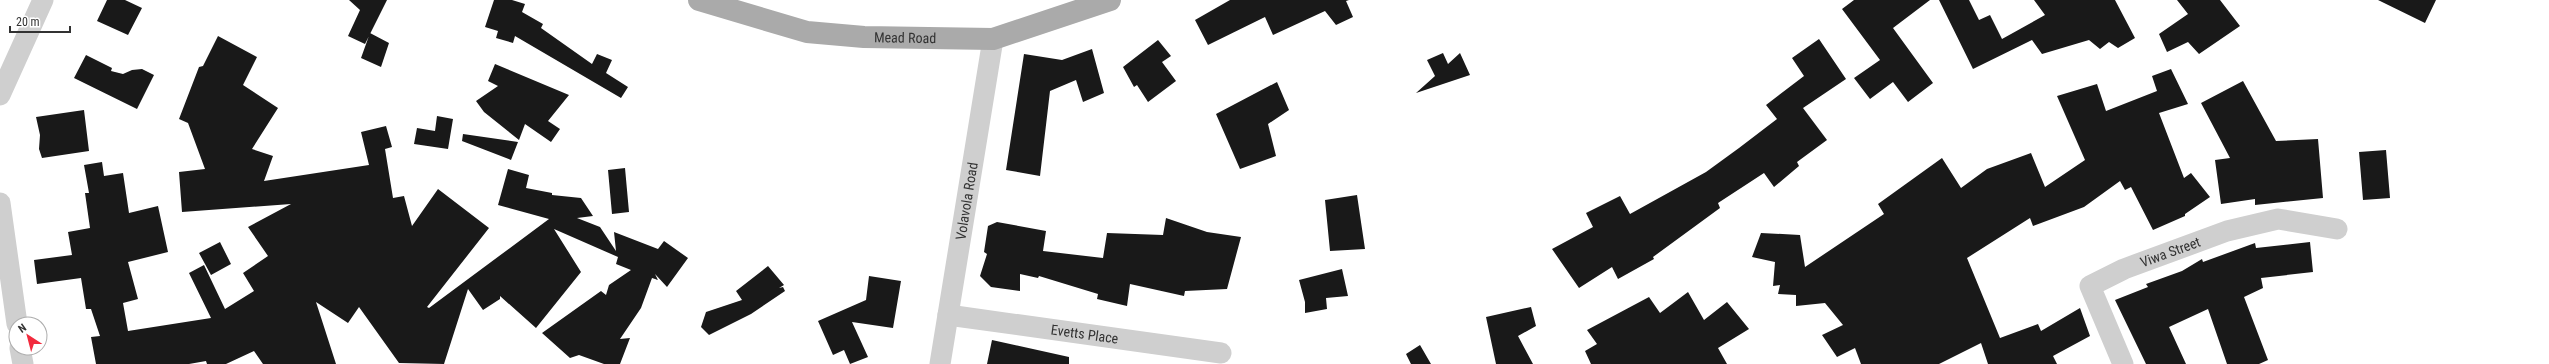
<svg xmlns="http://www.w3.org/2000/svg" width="2549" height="364" viewBox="0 0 2549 364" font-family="'Roboto Condensed',sans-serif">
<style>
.building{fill:#191919}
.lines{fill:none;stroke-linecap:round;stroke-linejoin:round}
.minor{stroke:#cfcfcf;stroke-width:21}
.major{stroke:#aaa;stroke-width:22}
.labels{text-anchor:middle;stroke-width:4;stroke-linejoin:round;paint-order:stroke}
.street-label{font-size:14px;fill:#323232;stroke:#fff}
</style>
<rect width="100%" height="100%" fill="#fff"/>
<path class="building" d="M107,0H125L142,8L128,35L97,21Z
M349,0H387L365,44L348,36L360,10Z
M494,0H512L525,4L522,12L543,24L541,28L592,64L597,54L612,60L606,73L628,87L621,98L515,36L513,43L496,38L498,31L485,27Z
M1230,0H1349L1346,1L1353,17L1336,25L1325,11L1273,35L1265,17L1208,45L1195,20Z
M1854,0H1930L1893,28L1933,83L1908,102L1893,82L1870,99L1854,78L1880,60L1842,9Z
M1939,0H1969L1979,20L1990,15L2002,39L2045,15L2034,0H2115L2135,38L2118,48L2109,42L2100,49L2089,40L2042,54L2032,40L1973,69Z
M2177,0H2220L2240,26L2199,54L2188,42L2167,52L2159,34L2188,14Z
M2378,0H2436L2425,23Z
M370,33L389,43L381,67L361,58Z
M218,36L257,57L243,85L278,108L252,149L273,156L264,181L369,165L361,132L386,126L392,147L385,149L393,198L404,196L412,226L438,189L489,228L427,307L429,308L549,219L498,205L508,169L529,175L526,188L552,193V195L581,198L593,216L577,218L600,227L616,251L614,232L658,249L664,241L688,258L667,287L655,274L658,280L652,278L641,308L620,339L630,338L620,364H604L579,355L570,358L542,333L601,291L606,295L609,285L631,270L616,264L618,257L554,229L581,272L536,328L500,296V299L483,310L468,289L444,364L399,363L359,307L348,323L316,302L336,364H263L254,351L226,364H207L206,361L189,364H96L91,337L100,336L91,309H86L81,278L37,284L34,260L72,255L68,232L90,228L85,193H89L84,165L102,162L104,176L123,173L129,213L158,206L168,252L128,262L138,299L123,303L128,331L211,318L189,273L204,265L225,309L254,291L243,273L268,256L248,227L291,204L182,212L179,172L205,169L188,123L179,119L199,67L203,66Z
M1819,39L1846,79L1803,108L1827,140L1797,162L1799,166L1774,187L1764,173L1718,203L1720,208L1653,257L1654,259L1618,279L1612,267L1579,288L1552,249L1593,227L1586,213L1620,196L1630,214L1706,172L1739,148L1777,119L1766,105L1804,76L1792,58Z
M1158,40L1171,56L1162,62L1176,81L1148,102L1137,85L1134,87L1123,67Z
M1092,49L1104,93L1083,102L1076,80L1050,91L1040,176L1006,170L1024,54L1062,60Z
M1443,53L1448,64L1460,53L1470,75L1416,93L1435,76L1427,60Z
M86,55L112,68L111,71L123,74L132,70L142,69L154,75L137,109L74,78Z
M495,64L569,95L548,121L560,129L551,142L525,124L519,140L484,112L476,101L498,86L488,81Z
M2171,69L2188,104L2159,113L2184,178L2191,173L2210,197L2185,214V216L2153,230L2131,187L2125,190L2120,181L2084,207L2033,226L2030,218L1967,258L2000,338L2038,324L2041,331L2080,308L2090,336L2053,356L2057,364H1988L1981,343L1939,364H1861L1855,348L1837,357L1822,335L1843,325L1825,303L1796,306V295L1778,294L1780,285L1773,286L1775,262L1752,257L1761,233L1800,235L1805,267L1884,214L1878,204L1942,158L1961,188L1987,169L2031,153L2045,187L2085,160L2057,96L2097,84L2106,111L2157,91L2152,76Z
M2243,81L2276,141L2318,139L2323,198L2255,205V199L2221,204L2215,160L2230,158L2201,103Z
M1277,82L1289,110L1268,124L1276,156L1240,169L1216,114Z
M84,110L89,151L42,158L39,149L40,135L36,117Z
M437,116L453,119L448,149L414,144L417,128L435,131Z
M463,134L518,142L511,160L462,141Z
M2386,150L2390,198L2363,200L2359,152Z
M625,168L629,212L612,214L608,170Z
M1357,195L1365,249L1330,251L1325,200Z
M1166,218L1207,232L1241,237L1227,289L1185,291L1184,296L1130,284L1127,306L1097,299L1098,294L1039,276L1038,278L1020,274V291L991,287L980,276L987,254L984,252L988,226L997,222L1046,231L1043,251L1103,258L1107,233L1163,235Z
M220,242L231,264L211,275L199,253Z
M2310,242L2313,272L2261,278L2263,288L2244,297L2268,360L2259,364H2227L2208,309L2169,327L2186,364H2146L2115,300L2148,287L2146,284L2182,271L2202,259L2203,262L2255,243L2256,248Z
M768,266L784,285L779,288L783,287L785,291L751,314L709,335L701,327L706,312L742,300L736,291Z
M1342,269L1348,296L1326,298L1327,309L1305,313V302L1299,280Z
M869,276L901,281L893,328L852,322L868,357L850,364L844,350L833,355L818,321L866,300Z
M1688,292L1704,320L1727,302L1749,329L1718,348L1727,364H1591L1585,351L1597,344L1587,330L1649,297L1660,313Z
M1531,307L1536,326L1518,336L1533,364H1496L1486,317Z
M992,340L1069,357V364H987Z
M1420,345L1431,364H1411L1406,354Z"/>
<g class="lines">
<g class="minor">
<path d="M0,95L43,0"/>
<path d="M0,203L17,324"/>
<path id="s1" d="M948,315L1221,353"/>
<path d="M20,348L23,364"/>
<path id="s2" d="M940,364L993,39"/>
<path id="s3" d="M2123,364L2090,286L2124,269L2227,231L2278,219L2337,229"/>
</g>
<path class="major" id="s4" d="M699,0L807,32L864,37L993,39L1110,0"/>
</g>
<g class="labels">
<g class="street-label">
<text dy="5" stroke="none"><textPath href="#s4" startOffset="211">Mead Road</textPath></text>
<text dy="5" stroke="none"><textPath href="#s2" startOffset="165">Volavola Road</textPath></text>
<text dy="5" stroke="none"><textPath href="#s3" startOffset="172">Viwa Street</textPath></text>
<text dy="5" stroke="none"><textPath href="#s1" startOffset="138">Evetts Place</textPath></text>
</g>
</g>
<g transform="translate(28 336) rotate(324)"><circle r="19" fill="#ffffff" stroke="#adadad"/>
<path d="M0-3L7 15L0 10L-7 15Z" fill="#f22b3e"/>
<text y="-6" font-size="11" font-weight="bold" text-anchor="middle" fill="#323232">N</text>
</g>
<path d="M10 26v6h60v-6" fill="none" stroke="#323232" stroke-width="2"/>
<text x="16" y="26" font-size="12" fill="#323232" stroke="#ffffff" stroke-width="3" paint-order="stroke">20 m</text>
</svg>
